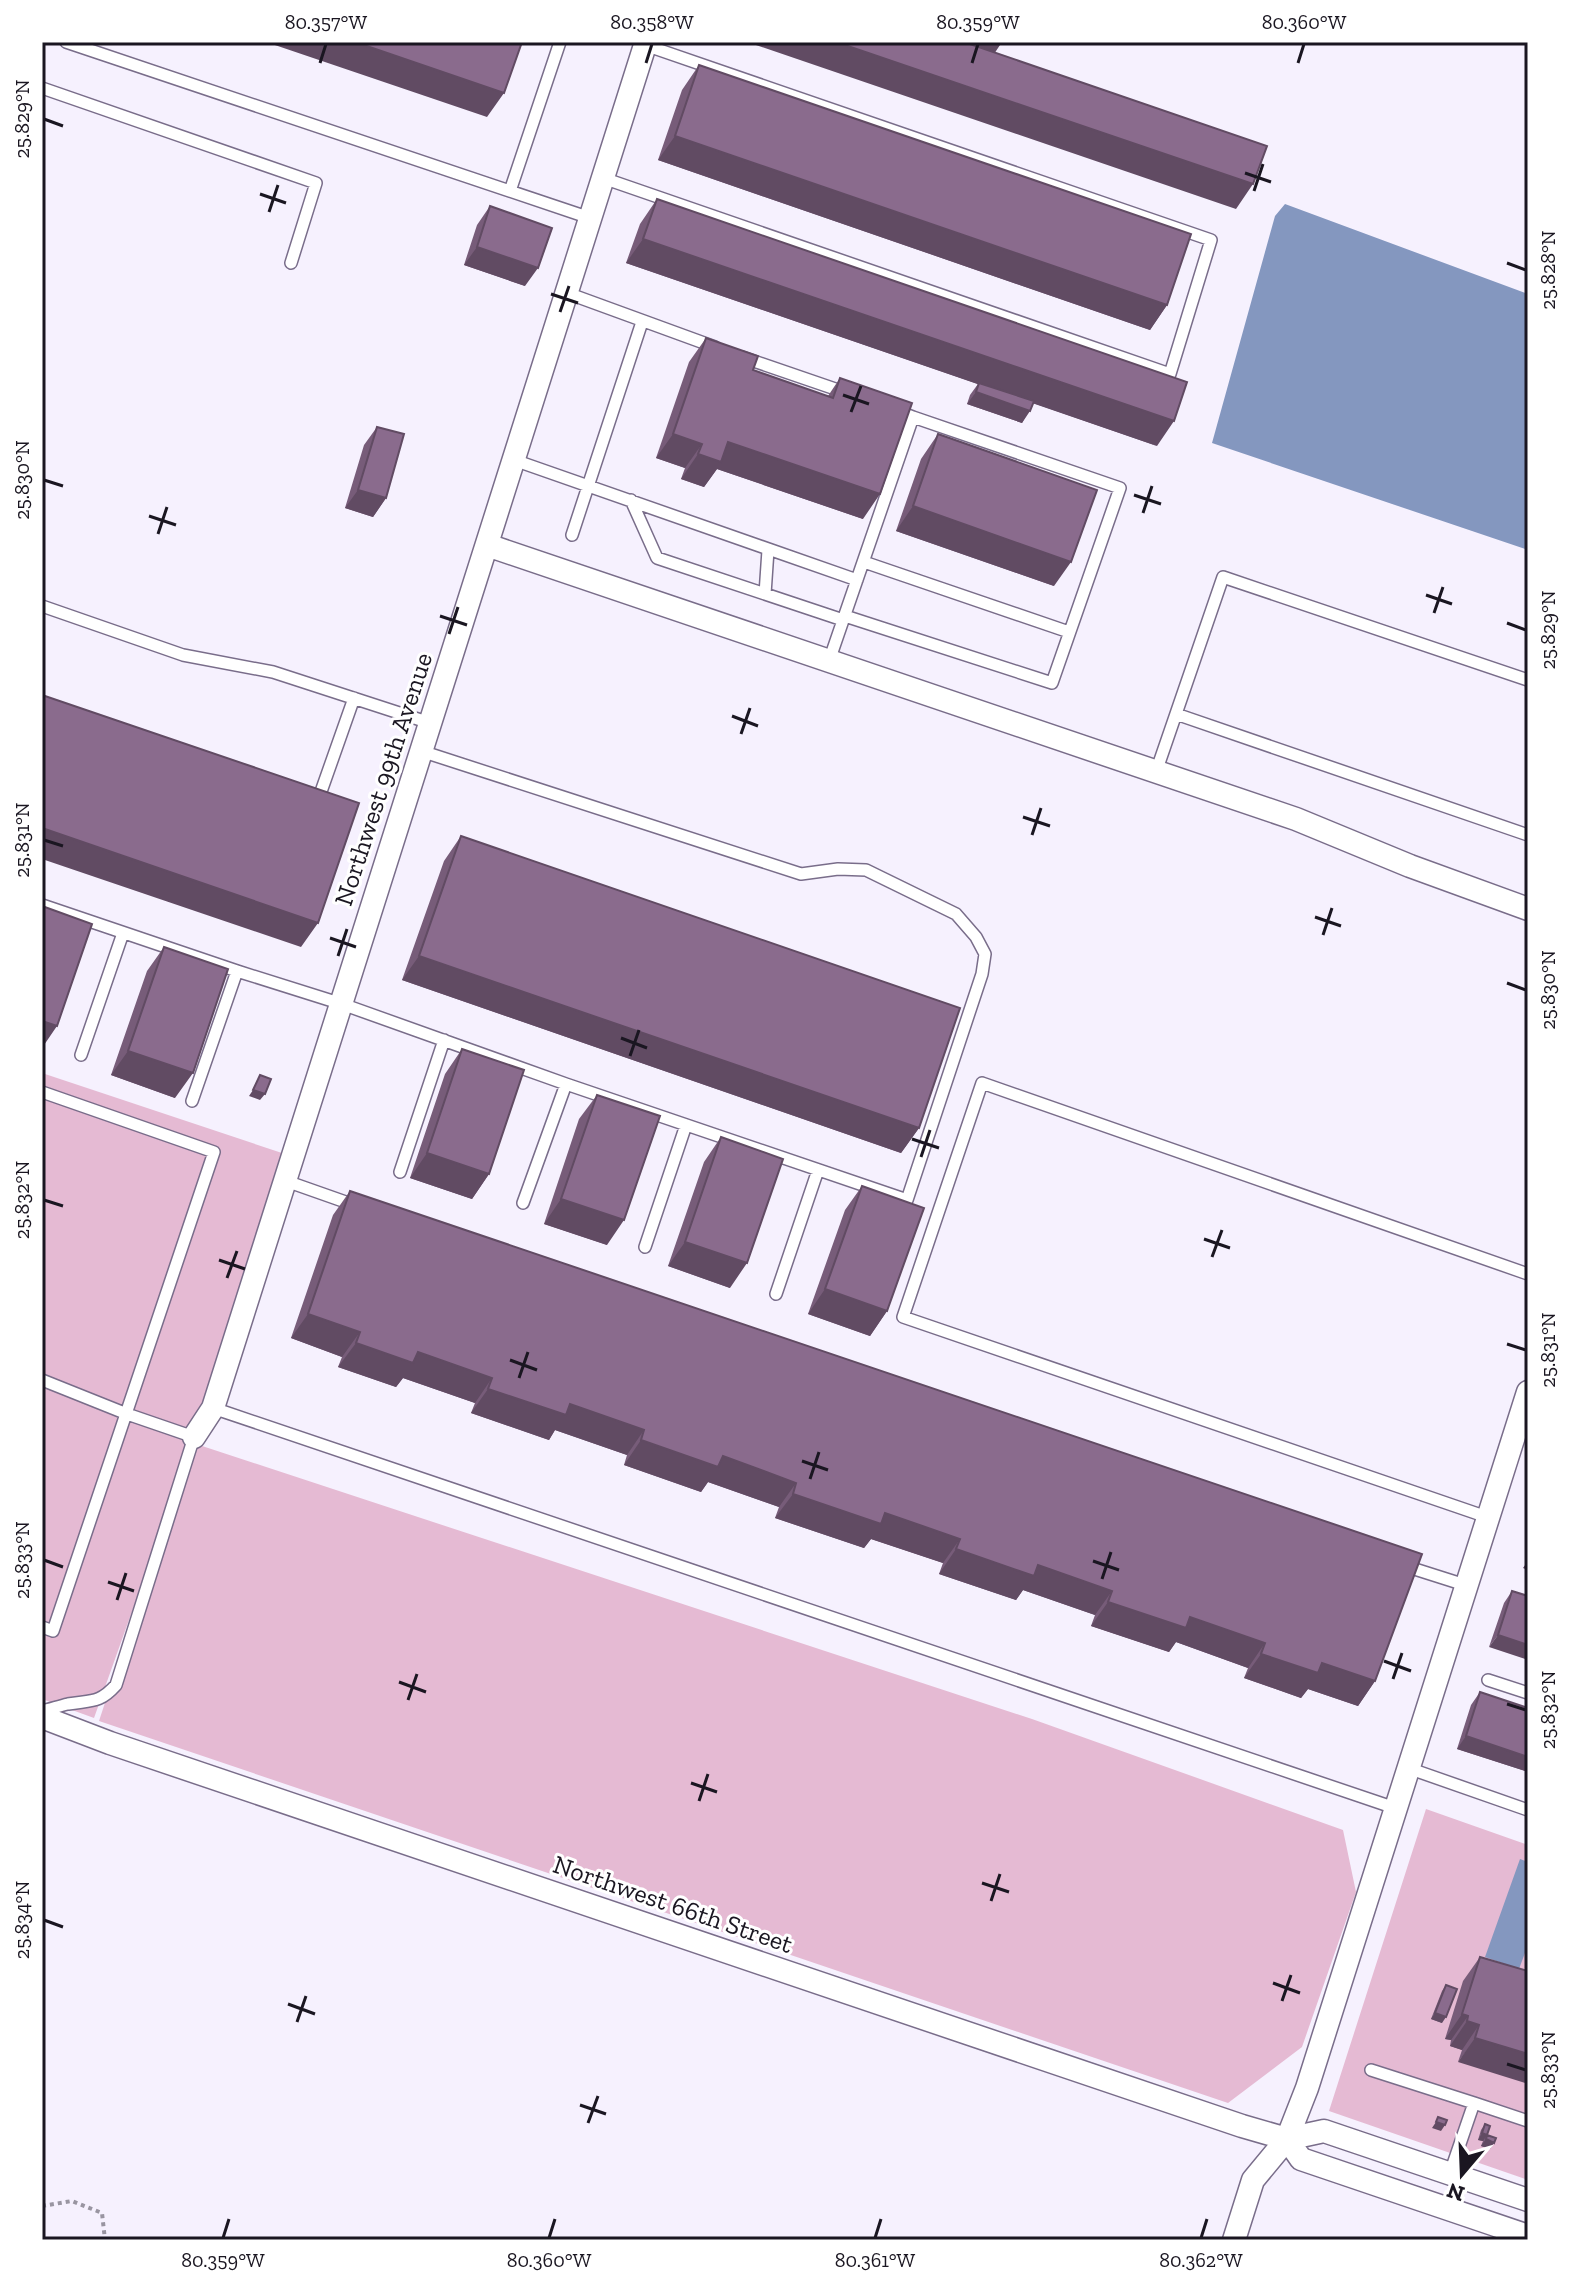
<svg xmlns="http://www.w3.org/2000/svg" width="1570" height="2282" viewBox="0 0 1570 2282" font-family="'Zilla Slab',serif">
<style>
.green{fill:#e5bad3}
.water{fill:#8497bf}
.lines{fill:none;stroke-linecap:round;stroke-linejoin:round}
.lane-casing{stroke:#796d8a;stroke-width:14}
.street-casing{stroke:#796d8a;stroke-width:25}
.path{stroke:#9995a1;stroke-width:4;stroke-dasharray:4 4;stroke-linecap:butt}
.lane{stroke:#fff;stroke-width:11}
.street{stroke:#fff;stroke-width:22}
.wall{fill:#775c79}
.shaded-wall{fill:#614b63}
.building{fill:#8a6b8d;stroke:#614b63;stroke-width:2}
.ticks{fill:none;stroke:#1a1621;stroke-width:3}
.labels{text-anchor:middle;stroke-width:6;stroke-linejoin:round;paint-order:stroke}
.street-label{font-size:26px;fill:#1a1621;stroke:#fff}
.neatline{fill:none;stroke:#1a1621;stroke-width:3}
.ticks-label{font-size:20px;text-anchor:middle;fill:#1a1621}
</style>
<rect width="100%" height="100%" fill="#f6f1fe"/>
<path class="green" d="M42,1073L294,1157L193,1443L1032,1719L1343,1830L1356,1892L1302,2047L1228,2103L99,1721L172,1499L94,1718L42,1699Z
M1426,1809L1528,1845V2180L1329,2111Z"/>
<path class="water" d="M1285,204L1528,294V550L1212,443L1275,216Z
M1520,1859L1528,1862L1526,1868L1528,1869V1945L1519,1969L1485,1957Z"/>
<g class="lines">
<defs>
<path id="lane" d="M66,42L590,218
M42,88L316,183L291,263
M603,178L1170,374L1211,240L645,45
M510,191L560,42
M567,293L715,347
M742,357L847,393
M514,460L857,580
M631,500L657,558L843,620
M572,535L642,322
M864,562L1069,632
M765,594L768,550
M42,606L183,655L273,672L430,723
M845,616L1052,683L1120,488L913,417
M829,661L913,417L908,415
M1176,714L1528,835
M1156,772L1223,577L1528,680
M317,803L354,698
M42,905L237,971L342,1004L566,1084L907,1200L982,974L985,954L976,937L956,914L866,870L838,869L801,874L421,751
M81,1055L123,933
M42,1092L214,1152L53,1631L42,1627
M192,1101L237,971
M400,1172L444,1040
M286,1181L357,1206
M523,1203L566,1084
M645,1247L686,1125
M776,1294L818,1170
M42,1380L127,1414L194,1437L116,1685C99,1704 91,1700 68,1704C59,1706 51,1709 42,1711
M213,1408L1395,1808
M1487,1517L903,1317L982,1083L1528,1274
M1402,1565L1465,1585
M1488,1680L1528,1693
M1408,1768L1528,1810
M1371,2070L1474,2103L1450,2173
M1474,2103L1528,2121"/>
<path id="street" d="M487,545L1296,819L1410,866L1528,909
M194,1437L213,1408L646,42
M42,1717L110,1743L1242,2126L1287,2139L1324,2131L1528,2200
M1287,2139L1301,2159L1528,2236
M1234,2240L1253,2180L1287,2139L1307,2088L1528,1392"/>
</defs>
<use href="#lane" class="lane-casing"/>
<use href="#street" class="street-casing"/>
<path class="path" d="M42,2206L72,2201L102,2213L105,2240"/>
<use href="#lane" class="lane"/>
<use href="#street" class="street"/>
</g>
<path class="wall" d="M699,65L1167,305L1150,330L658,160L682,90Z
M657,199L1157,446L1033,403L1022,423L967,404L970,395L978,384L626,263L640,224Z
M490,206L525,286L464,265L477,225Z
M706,338L753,370L828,396L840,378L863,519L717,469L704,487L681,479L685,468L656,458L689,362Z
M377,427L386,498L373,517L345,508L364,445Z
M938,434L1054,586L896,531L921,459Z
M461,836L919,1128L901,1153L402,980L444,861Z
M164,947L175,1098L111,1075L147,971Z
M462,1049L489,1174L472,1199L410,1178L445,1074Z
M597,1095L607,1245L544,1224L579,1119Z
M721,1137L730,1288L668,1266L704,1162Z
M862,1186L887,1311L870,1336L808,1314L845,1210Z
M350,1191L1375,1681L1358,1706L1308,1689L1301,1698L1244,1678L1248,1668L1176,1642L1169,1652L1091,1626L1095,1615L1023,1590L1016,1600L939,1574L943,1563L871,1539L864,1548L775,1518L779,1507L708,1482L701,1492L624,1465L627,1455L555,1430L549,1440L471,1413L475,1403L403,1378L396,1387L338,1367L342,1357L291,1338L333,1215Z
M1512,1591L1528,1596L1489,1647L1504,1603Z
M1480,1692L1528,1708V1772L1457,1749L1471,1705Z
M1480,1957L1528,1971L1458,2062L1462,2050L1450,2046L1451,2040L1445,2039L1463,1981Z
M1446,1985L1442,2023L1431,2019L1442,1991Z
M1485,2124L1487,2135L1490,2149L1481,2146L1483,2141L1478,2140L1481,2130Z"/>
<path class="shaded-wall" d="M266,42H355L504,93L487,117Z
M747,42H836L1253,184L1236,209Z
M938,42H1002L990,60Z
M675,136L1167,305L1150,330L658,160Z
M643,239L1174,421L1157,446L626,263Z
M477,247L538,268L525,286L464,265Z
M976,392L1030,411L1022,423L967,404Z
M673,434L702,444L685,468L656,458Z
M728,442L880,494L863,519L717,469L704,487L681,479L698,454Z
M358,490L386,498L373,517L345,508Z
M913,506L1071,562L1054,586L896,531Z
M42,828L318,923L301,947L42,859Z
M419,956L919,1128L901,1153L402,980Z
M42,1021L57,1026L42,1048Z
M128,1051L193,1073L175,1098L111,1075Z
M253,1090L265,1094L260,1100L249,1096Z
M427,1153L489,1174L472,1199L410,1178Z
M561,1199L624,1220L607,1245L544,1224Z
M685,1242L747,1263L730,1288L668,1266Z
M825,1289L887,1311L870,1336L808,1314Z
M308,1314L360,1332L342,1357L291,1338Z
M356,1343L418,1352L492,1378L475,1403L403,1378L396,1387L338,1367Z
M488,1389L570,1404L644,1430L627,1455L555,1430L549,1440L471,1413Z
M641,1440L723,1456L796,1483L779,1507L708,1482L701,1492L624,1465Z
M793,1494L885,1513L960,1539L943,1563L871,1539L864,1548L775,1518Z
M956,1549L1038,1565L1112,1591L1095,1615L1023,1590L1016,1600L939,1574Z
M1528,1561V1570L1523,1568Z
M1108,1602L1190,1617L1265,1643L1248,1668L1176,1642L1169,1652L1091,1626Z
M1498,1635L1528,1645V1660L1489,1647Z
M1261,1654L1322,1663L1375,1681L1358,1706L1308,1689L1301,1698L1244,1678Z
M1466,1736L1528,1757V1772L1457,1749Z
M1435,2013L1446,2017L1442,2023L1431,2019Z
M1462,2014L1468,2016L1451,2040L1445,2039Z
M1467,2021L1479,2025L1462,2050L1450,2046Z
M1475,2038L1528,2054V2084L1458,2062Z
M1436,2122L1445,2125L1441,2131L1432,2128Z
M1482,2133L1487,2135L1483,2141L1478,2140Z
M1486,2139L1494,2143L1490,2149L1481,2146Z"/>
<path class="building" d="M355,42H522L504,93Z
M836,42H964L1267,146L1253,184Z
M699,65L1191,234L1167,305L675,136Z
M657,199L1187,382L1174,421L643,239Z
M490,206L552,228L538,268L477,247Z
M706,338L758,356L753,370L833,398L840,378L912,403L880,494L728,442L721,462L698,454L702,444L673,434Z
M979,383L1034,401L1030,411L976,392Z
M377,427L404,434L386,498L358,490Z
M938,434L1097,490L1071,562L913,506Z
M42,695L359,803L318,923L42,828Z
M461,836L960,1008L919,1128L419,956Z
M42,906L92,924L57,1026L42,1021Z
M164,947L228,969L193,1073L128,1051Z
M462,1049L524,1070L489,1174L427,1153Z
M260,1075L271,1079L265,1094L253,1090Z
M597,1095L660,1116L624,1220L561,1199Z
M721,1137L783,1159L747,1263L685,1242Z
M862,1186L924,1208L887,1311L825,1289Z
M350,1191L1422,1554L1375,1681L1322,1663L1318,1673L1261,1654L1265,1643L1190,1617L1186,1628L1108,1602L1112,1591L1038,1565L1034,1576L956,1549L960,1539L885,1513L881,1524L793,1494L796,1483L723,1456L718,1467L641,1440L644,1430L570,1404L566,1415L488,1389L492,1378L418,1352L413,1363L356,1343L360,1332L308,1314Z
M1512,1591L1528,1596V1645L1498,1635Z
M1480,1692L1528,1708V1757L1466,1736Z
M1480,1957L1528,1971V2054L1475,2038L1479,2025L1467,2021L1468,2016L1462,2014Z
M1446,1985L1457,1989L1446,2017L1435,2013Z
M1438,2117L1447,2120L1445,2125L1436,2122Z
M1485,2124L1490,2126L1487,2135L1496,2138L1494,2143L1486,2139L1487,2135L1482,2133Z"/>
<path class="ticks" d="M320,63L326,44M646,63L652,44M972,63L978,44M1298,63L1304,44M44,119L63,126M1245,173L1271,182M1254,191L1263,164M260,194L286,203M269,212L278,185M1507,263L1526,270M551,294L578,303M560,312L569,286M843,395L869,404M851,412L861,386M44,480L63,486M1134,495L1161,504M1143,513L1152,486M149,516L176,525M158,534L167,507M1426,595L1452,604M1434,613L1443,587M440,616L467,625M1507,623L1526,630M449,634L458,607M732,716L758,726M741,734L750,708M1023,817L1050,826M1032,835L1041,808M44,840L63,846M1315,917L1341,926M1323,935L1332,908M330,938L356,947M338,956L347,929M1507,983L1526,990M621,1038L647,1048M630,1056L639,1030M912,1139L939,1148M921,1157L930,1130M44,1200L63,1206M1204,1239L1230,1248M1212,1257L1222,1230M219,1260L245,1269M227,1278L237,1251M1507,1344L1526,1350M510,1360L537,1370M519,1378L528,1352M802,1461L828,1470M810,1479L819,1452M44,1560L63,1567M1093,1561L1119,1570M1102,1579L1111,1552M108,1582L134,1591M117,1600L126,1573M1384,1661L1411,1671M1393,1679L1402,1653M399,1682L426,1692M408,1700L417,1674M1507,1704L1526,1710M691,1783L717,1792M699,1801L708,1774M982,1883L1009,1892M991,1901L1000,1874M44,1920L63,1927M1273,1983L1300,1993M1282,2001L1291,1975M288,2004L315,2014M297,2022L306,1996M1507,2064L1526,2070M580,2105L606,2114M588,2123L598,2096M223,2238L229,2219M549,2238L555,2219M875,2238L881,2219M1201,2238L1207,2219"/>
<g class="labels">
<g class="street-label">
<text transform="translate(383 779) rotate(-72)" y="9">Northwest 99th Avenue</text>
<text transform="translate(673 1904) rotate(19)" y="9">Northwest 66th Street</text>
</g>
</g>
<rect width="1570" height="2282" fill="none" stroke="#ffffff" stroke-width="88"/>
<g transform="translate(1462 2174) rotate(199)" stroke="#ffffff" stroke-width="6" paint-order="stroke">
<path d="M0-6L14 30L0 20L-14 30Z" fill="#1a1621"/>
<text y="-12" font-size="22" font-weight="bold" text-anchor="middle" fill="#1a1621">N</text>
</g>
<rect x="44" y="44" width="1482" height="2194" class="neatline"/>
<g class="ticks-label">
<text x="326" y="29">80.357°W</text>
<text x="652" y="29">80.358°W</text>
<text x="978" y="29">80.359°W</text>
<text x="1304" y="29">80.360°W</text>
<text transform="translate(22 119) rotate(-90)" y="7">25.829°N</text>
<text transform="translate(1548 270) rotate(-90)" y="7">25.828°N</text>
<text transform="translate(22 480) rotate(-90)" y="7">25.830°N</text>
<text transform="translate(1548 630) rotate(-90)" y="7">25.829°N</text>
<text transform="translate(22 840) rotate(-90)" y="7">25.831°N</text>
<text transform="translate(1548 990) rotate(-90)" y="7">25.830°N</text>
<text transform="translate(22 1200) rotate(-90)" y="7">25.832°N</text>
<text transform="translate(1548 1350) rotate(-90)" y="7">25.831°N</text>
<text transform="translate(22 1560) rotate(-90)" y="7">25.833°N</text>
<text transform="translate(1548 1710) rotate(-90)" y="7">25.832°N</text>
<text transform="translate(22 1920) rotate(-90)" y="7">25.834°N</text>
<text transform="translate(1548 2070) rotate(-90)" y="7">25.833°N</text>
<text x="223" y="2267">80.359°W</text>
<text x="549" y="2267">80.360°W</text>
<text x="875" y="2267">80.361°W</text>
<text x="1201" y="2267">80.362°W</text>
</g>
</svg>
